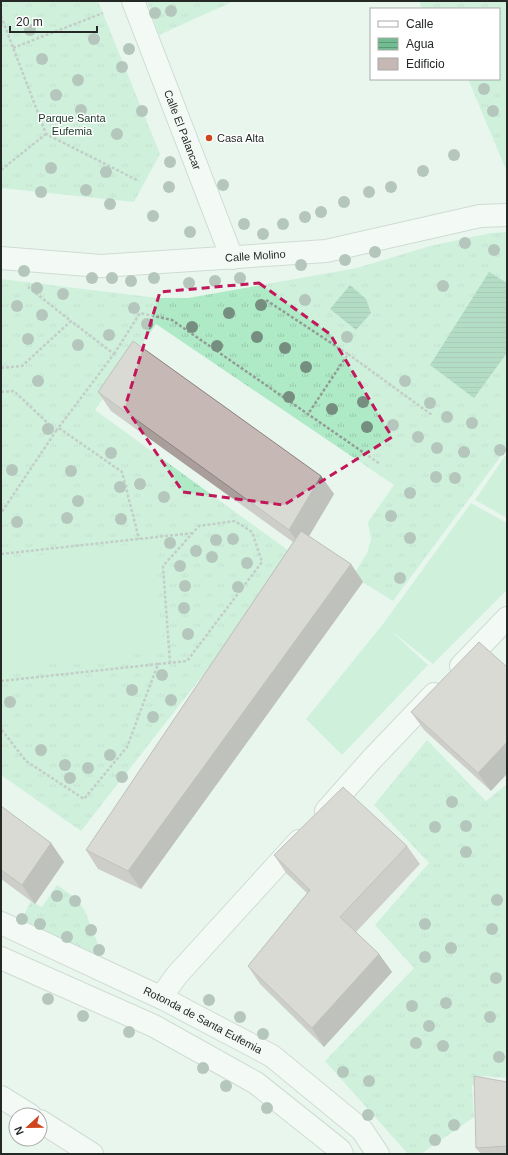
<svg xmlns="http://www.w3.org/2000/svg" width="508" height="1155" viewBox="0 0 508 1155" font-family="Arial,sans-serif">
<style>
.grass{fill:url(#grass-tufts)}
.garden{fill:#afeac6}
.water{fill:url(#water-rules)}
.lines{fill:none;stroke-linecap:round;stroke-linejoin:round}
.minor-casing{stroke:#afbbb3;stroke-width:24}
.path{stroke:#939d97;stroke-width:2.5;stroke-dasharray:3 2;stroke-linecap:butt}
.minor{stroke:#fff;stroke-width:22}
.tree{fill:#768e80}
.wall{fill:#aa9e9b}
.shaded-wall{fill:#8b817e}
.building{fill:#c6b8b4;stroke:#8b817e}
.marked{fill:none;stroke:#c2185b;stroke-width:3;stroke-dasharray:8 5;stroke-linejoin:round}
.poi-dot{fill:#cf461e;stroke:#fff;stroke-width:1.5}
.labels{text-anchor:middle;stroke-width:3;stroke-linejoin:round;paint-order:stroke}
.park-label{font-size:11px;fill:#183826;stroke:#fff}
.street-label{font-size:11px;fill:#242926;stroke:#fff}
.poi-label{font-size:11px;fill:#242926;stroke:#fff;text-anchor:start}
</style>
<defs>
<pattern id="grass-tufts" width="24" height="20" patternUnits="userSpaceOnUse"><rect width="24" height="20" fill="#afeac6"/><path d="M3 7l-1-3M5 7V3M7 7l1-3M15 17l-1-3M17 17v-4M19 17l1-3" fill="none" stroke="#96c9aa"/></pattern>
<pattern id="water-rules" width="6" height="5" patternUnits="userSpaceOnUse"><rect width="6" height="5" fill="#72bc91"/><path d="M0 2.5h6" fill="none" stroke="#5d9976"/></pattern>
</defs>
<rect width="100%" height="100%" fill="#e9f6ee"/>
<path class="grass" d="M1,1H98L160,154L134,202L1,188Z
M147,1H234L159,35Z
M419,1H507V172L468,79H499V9H422Z
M507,232V448L393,601L353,576L367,553L371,539L368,522L394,485L156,324L95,410L296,556L81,831L1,775V279L158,298H188L357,268L430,246L491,233Z
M427,740L486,801L507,784V1078L482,1076L472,1086L474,1117L421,1154H408L325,1061L414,968L375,925L429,863L374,805Z
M57,885L76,898L84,909L98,944L99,958L22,919L31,901L42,907Z"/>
<path class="garden" d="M507,453V518L475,500Z
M471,503L507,523V590L433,664L390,630L428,665L342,755L306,719L383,624Z
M152,542L164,651L1,670V560Z"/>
<path class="water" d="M489,272L507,283V353L474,398L430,365Z
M350,285L366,299L371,313L356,330L330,309Z"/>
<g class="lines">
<defs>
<g id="minor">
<path id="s1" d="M133,1L232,258"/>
<path id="s2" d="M1,258L101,266L326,251L480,216L507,215"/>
<path d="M461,666L507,618"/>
<path d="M326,811L372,759L434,694"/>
<path id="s3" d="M1,923L164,999L272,1056L362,1130L378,1154"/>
<path d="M1,958L154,1026L256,1083L340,1150L342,1154"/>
<path d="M161,997L177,975L299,841"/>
<path d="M1,1097L30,1115"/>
<path d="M40,1121L92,1154"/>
</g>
</defs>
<use href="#minor" class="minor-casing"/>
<path class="path" d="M1,16L46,134L139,181
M13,48L103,13
M1,170L46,134
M266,300L348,354L308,414
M114,354L140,313L172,320L380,464
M348,354L432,415
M1,368L22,366L71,321L28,287
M1,392L14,391L56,431L1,513
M59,428L122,472L139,539
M56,431L114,354L71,321
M1,554L193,533
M158,664L187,661L262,562L252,532L235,521L199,526L163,566L170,663
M1,681L158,664L127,747L84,799L26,761L1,729"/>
<use href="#minor" class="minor"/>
</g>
<g class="tree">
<circle cx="171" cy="11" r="6"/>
<circle cx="155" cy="13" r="6"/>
<circle cx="30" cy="30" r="6"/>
<circle cx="94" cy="39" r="6"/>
<circle cx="129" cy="49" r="6"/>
<circle cx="42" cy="59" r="6"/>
<circle cx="122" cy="67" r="6"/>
<circle cx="78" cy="80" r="6"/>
<circle cx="484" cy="89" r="6"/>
<circle cx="56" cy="95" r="6"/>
<circle cx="81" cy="110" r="6"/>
<circle cx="142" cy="111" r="6"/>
<circle cx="493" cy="111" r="6"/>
<circle cx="117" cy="134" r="6"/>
<circle cx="454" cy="155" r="6"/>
<circle cx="170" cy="162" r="6"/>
<circle cx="51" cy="168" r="6"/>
<circle cx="423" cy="171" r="6"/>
<circle cx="106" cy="172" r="6"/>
<circle cx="223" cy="185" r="6"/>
<circle cx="169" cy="187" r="6"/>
<circle cx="391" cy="187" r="6"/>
<circle cx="86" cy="190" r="6"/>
<circle cx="41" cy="192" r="6"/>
<circle cx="369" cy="192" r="6"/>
<circle cx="344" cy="202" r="6"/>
<circle cx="110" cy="204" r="6"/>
<circle cx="321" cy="212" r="6"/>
<circle cx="153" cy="216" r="6"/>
<circle cx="305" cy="217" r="6"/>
<circle cx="244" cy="224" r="6"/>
<circle cx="283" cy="224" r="6"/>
<circle cx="190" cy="232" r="6"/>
<circle cx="263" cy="234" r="6"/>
<circle cx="465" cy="243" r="6"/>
<circle cx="494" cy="250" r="6"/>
<circle cx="375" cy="252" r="6"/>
<circle cx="345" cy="260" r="6"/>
<circle cx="301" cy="265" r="6"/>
<circle cx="24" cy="271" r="6"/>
<circle cx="92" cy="278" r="6"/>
<circle cx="112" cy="278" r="6"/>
<circle cx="154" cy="278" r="6"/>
<circle cx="240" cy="278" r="6"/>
<circle cx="131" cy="281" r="6"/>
<circle cx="215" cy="281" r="6"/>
<circle cx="189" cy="283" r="6"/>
<circle cx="443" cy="286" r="6"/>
<circle cx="37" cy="288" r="6"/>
<circle cx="63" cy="294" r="6"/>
<circle cx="305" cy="300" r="6"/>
<circle cx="261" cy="305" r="6"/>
<circle cx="17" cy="306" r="6"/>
<circle cx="134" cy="308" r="6"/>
<circle cx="229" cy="313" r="6"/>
<circle cx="42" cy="315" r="6"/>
<circle cx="147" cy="324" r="6"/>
<circle cx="192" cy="327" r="6"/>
<circle cx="109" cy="335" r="6"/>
<circle cx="257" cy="337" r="6"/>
<circle cx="347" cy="337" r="6"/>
<circle cx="28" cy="339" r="6"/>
<circle cx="78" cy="345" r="6"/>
<circle cx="217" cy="346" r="6"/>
<circle cx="285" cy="348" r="6"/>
<circle cx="306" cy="367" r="6"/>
<circle cx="38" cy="381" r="6"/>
<circle cx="405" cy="381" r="6"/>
<circle cx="289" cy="397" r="6"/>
<circle cx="363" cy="402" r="6"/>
<circle cx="430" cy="403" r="6"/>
<circle cx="332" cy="409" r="6"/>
<circle cx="447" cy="417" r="6"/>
<circle cx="472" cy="423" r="6"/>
<circle cx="393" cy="425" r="6"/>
<circle cx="367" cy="427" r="6"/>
<circle cx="48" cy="429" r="6"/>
<circle cx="418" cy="437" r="6"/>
<circle cx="437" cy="448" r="6"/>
<circle cx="500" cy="450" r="6"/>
<circle cx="464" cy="452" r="6"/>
<circle cx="111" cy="453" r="6"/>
<circle cx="12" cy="470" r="6"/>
<circle cx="71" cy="471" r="6"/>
<circle cx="436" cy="477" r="6"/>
<circle cx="455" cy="478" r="6"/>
<circle cx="140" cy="484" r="6"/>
<circle cx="120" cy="487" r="6"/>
<circle cx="410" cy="493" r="6"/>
<circle cx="164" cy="497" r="6"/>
<circle cx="78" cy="501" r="6"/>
<circle cx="391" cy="516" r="6"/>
<circle cx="67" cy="518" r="6"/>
<circle cx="121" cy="519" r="6"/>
<circle cx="17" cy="522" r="6"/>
<circle cx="410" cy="538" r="6"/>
<circle cx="233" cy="539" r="6"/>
<circle cx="216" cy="540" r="6"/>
<circle cx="170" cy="543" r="6"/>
<circle cx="196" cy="551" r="6"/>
<circle cx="212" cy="557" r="6"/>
<circle cx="247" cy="563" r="6"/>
<circle cx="180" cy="566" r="6"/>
<circle cx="400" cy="578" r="6"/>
<circle cx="185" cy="586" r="6"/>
<circle cx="238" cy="587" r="6"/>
<circle cx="184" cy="608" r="6"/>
<circle cx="188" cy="634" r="6"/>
<circle cx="162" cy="675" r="6"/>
<circle cx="132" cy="690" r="6"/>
<circle cx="171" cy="700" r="6"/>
<circle cx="10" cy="702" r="6"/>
<circle cx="153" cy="717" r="6"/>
<circle cx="41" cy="750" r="6"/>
<circle cx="110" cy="755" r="6"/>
<circle cx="65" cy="765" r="6"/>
<circle cx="88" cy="768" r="6"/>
<circle cx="122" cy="777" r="6"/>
<circle cx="70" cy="778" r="6"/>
<circle cx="452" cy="802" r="6"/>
<circle cx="466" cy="826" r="6"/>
<circle cx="435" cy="827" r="6"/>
<circle cx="466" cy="852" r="6"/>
<circle cx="57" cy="896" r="6"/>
<circle cx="497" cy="900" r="6"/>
<circle cx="75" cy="901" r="6"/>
<circle cx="22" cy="919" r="6"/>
<circle cx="40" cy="924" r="6"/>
<circle cx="425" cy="924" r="6"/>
<circle cx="492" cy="929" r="6"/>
<circle cx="91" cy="930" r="6"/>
<circle cx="67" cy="937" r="6"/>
<circle cx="451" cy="948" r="6"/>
<circle cx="99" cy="950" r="6"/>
<circle cx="425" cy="957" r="6"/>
<circle cx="496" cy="978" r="6"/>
<circle cx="48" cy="999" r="6"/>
<circle cx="209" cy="1000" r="6"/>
<circle cx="446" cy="1003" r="6"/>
<circle cx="412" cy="1006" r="6"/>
<circle cx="83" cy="1016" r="6"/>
<circle cx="240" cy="1017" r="6"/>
<circle cx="490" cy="1017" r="6"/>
<circle cx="429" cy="1026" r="6"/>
<circle cx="129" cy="1032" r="6"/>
<circle cx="263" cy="1034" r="6"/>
<circle cx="416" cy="1043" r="6"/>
<circle cx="443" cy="1046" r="6"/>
<circle cx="499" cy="1057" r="6"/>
<circle cx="203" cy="1068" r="6"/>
<circle cx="343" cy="1072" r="6"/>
<circle cx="369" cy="1081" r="6"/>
<circle cx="226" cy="1086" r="6"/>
<circle cx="267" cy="1108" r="6"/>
<circle cx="368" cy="1115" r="6"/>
<circle cx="454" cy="1125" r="6"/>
<circle cx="435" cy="1140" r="6"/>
</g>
<path class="wall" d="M98,392L321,476L334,494L309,536L351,564L363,582L141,889L98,869L86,850L293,542L111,411Z
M507,667L491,791L424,730L411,712Z
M1,806L51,843L64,862L35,904L1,879Z
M407,846L420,864L356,932L379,954L392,972L324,1047L260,984L248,966L307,893L286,873L274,855Z
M507,1082V1154H481L476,1148Z"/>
<path class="shaded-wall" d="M321,476L334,494L302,548L289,530Z
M351,564L363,582L141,889L128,871Z
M507,742V774L491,791L478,773Z
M51,843L64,862L35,904L22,885Z
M379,954L392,972L324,1047L312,1028Z"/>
<path class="building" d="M133,341L321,476L289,530L98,392Z
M301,531L351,564L128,871L86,850Z
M479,642L507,667V742L478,773L411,712Z
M343,787L407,846L340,917L379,954L312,1028L248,966L310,890L274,855Z
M1,806L51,843L22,885L1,870Z
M474,1076L507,1082V1146L476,1148Z"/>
<path d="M0 0H508V1155H0ZM259,283L330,334L392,437L284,505L183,492L125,407L160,292Z" fill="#e9f6ee" fill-opacity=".55" fill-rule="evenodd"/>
<path class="marked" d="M259,283L330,334L392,437L284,505L183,492L125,407L160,292Z"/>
<circle class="poi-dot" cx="209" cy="138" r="4"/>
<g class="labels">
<g class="park-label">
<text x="72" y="122">Parque Santa<tspan x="72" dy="13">Eufemia</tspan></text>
</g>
<g class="street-label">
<text dy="4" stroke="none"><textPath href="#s1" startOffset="138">Calle El Palancar</textPath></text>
<text dy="4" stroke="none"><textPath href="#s2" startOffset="255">Calle Molino</textPath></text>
<text dy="4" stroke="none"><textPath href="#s3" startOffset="224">Rotonda de Santa Eufemia</textPath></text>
</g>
<g class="poi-label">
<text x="217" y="142">Casa Alta</text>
</g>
</g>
<rect width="508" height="1155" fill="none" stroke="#242926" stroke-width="4"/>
<rect x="370" y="8" width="130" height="72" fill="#ffffff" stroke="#a7a9a8"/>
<rect x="378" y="21" width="20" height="6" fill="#ffffff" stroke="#a7a9a8"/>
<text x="406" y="28" font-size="12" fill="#242926">Calle</text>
<rect x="378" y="38" width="20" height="12" fill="url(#water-rules)" stroke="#a7a9a8"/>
<text x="406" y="48" font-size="12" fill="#242926">Agua</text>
<rect x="378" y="58" width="20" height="12" fill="#c6b8b4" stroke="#a7a9a8"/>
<text x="406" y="68" font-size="12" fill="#242926">Edificio</text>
<g transform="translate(28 1127) rotate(248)"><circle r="19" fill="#ffffff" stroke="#a7a9a8"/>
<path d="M0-3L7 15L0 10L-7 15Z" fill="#cf461e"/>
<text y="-6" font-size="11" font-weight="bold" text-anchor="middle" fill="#242926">N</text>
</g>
<path d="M10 26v6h87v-6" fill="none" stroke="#242926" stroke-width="2"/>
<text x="16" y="26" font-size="12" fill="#242926" stroke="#ffffff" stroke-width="3" paint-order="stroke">20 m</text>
</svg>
